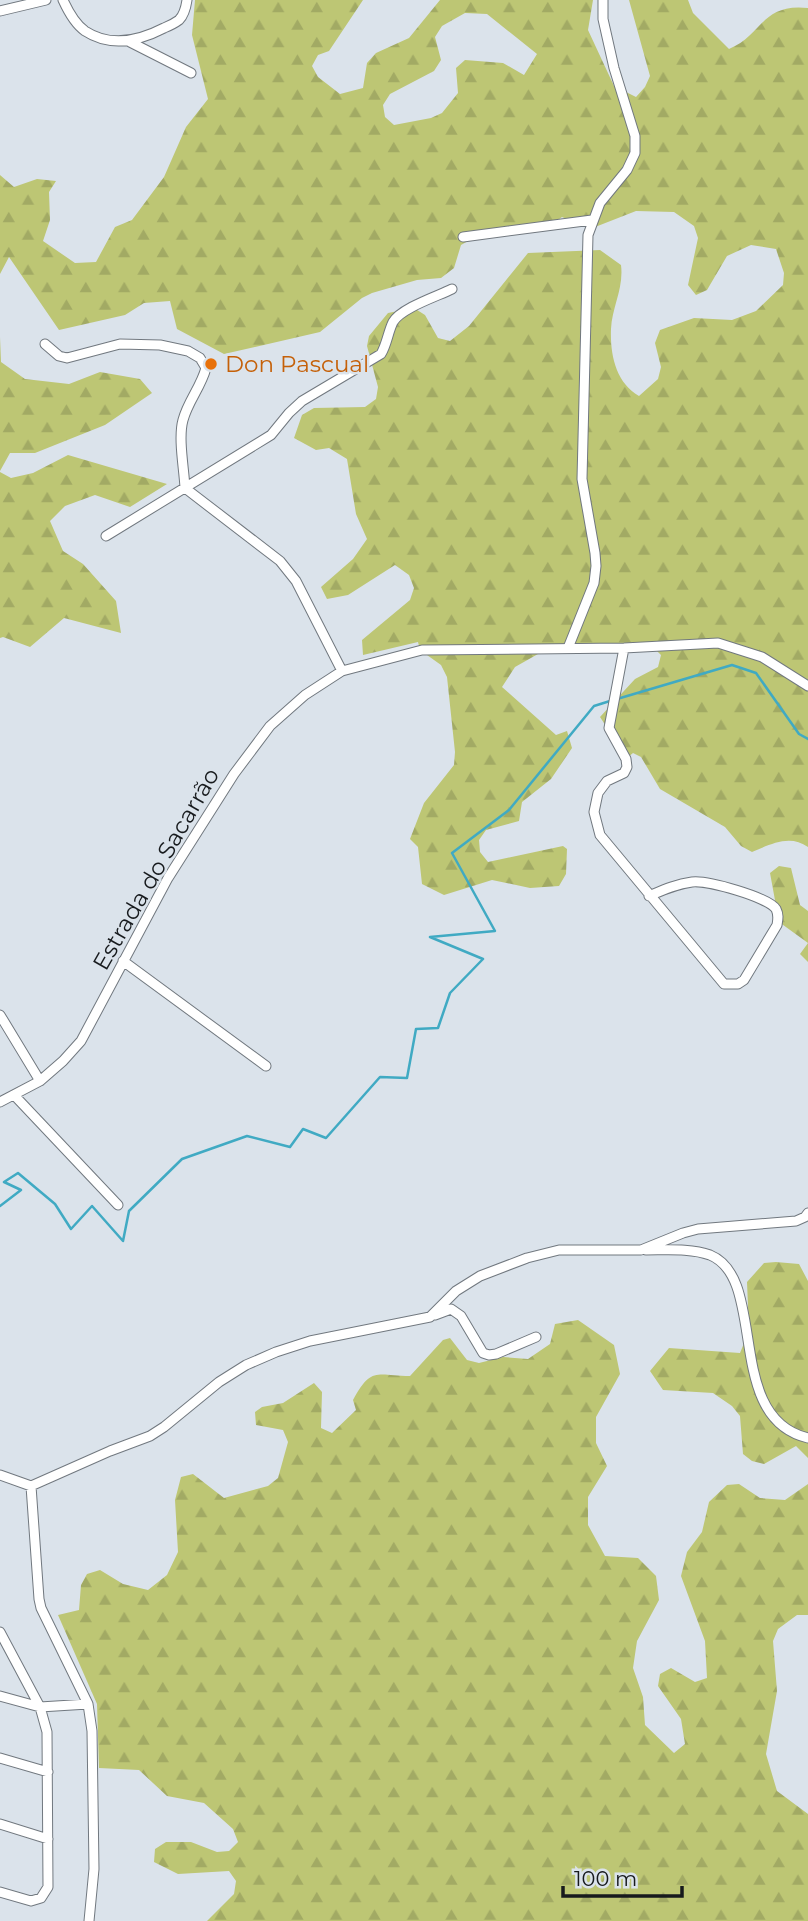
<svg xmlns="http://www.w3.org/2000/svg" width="808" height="1921" viewBox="0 0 808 1921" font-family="Montserrat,sans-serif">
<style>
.forest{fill:url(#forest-firs);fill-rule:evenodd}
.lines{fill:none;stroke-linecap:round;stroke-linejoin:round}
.stream{stroke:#40aac3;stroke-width:2.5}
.minor-casing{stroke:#71787f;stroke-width:11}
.minor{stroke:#fff;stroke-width:9}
.food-dot{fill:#e8710a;stroke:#dbe3eb;stroke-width:2.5}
.labels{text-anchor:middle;stroke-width:5;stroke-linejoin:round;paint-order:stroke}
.food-label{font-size:23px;fill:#c56008;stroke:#dbe3eb;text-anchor:start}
.street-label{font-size:23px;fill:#171a1d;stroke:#dbe3eb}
</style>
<defs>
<pattern id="forest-firs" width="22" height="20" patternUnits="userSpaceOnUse" patternTransform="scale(1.75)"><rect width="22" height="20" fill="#bdc674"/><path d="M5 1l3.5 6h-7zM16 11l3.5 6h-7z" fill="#a2aa64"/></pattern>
</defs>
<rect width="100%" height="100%" fill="#dbe3eb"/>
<path class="forest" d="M195,0H363L329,51L318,55L312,66L318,77L340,94L363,88L367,63L376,53L409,38L440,0H593L588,30L614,86L636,97L645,87L650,76L629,0H688L693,13L729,49C763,35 761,3 808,8V847C790,834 771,844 752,852L741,846L725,827L660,789L641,757L633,753L627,758L600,717L635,679L658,667L661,655L652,646L538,654L515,667L502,687L556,735L567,731L572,748L551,779L522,802L519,821L486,830L479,840L480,852L488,862L563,846L567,849L566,874L559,886L530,888L492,880L444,895L422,884L418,847L410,839L424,803L454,765L455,752L447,677L441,665L420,650L418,642L363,655L362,640L410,600L414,588L409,575L395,565L348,595L327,599L321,587L353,559L367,539L356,514L347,459L329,448L316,450L294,438L302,415L314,408L365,407L376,399L378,387L367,346L369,336L388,313L414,308L425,315L438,338L450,341L469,326L528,253L600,250L621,265C624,288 612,307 611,329C610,355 616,383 639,396L658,379L661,367L655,343L660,330L694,318L732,320L756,311L783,285L784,273L776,249L751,245L727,256L707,290L696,295L688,285L698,238L694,226L674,212L636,211L590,229L562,217L548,227L482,233L461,245L454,268L441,278L417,280L372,293L362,298L320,332L224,354L177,329L170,301L144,303L125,315L59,330L9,257L0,274V175L14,187L37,179L56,181L49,192L50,220L43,241L75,263L96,262L115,227L132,220L164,177L186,127L208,99L192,35ZM465,13L487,14L537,54L524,75L503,63L465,60L456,68L458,93L442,113L431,118L394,125L385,117L383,105L390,94L434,71L441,60L435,37L442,26Z
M0,337L1,362L25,379L69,384L100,372L140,379L152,393L105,425L35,453H10L0,471Z
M68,455L167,484L130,507L95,495L65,506L50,521L63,551L83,564L116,601L121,633L64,618L30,647L3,637L0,638V472L11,478L33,473Z
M779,866L791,868L800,905L808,911V962L800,954L808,943L779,922L770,873Z
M776,1262L799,1264L808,1281V1458L796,1446L764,1464L752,1461L743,1454L740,1416L732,1406L713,1393L663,1390L650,1371L669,1348L740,1353L749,1331L747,1282L764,1263Z
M578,1320L614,1345L620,1374L596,1417V1443L607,1466L588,1497V1525L605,1556L638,1558L656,1576L659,1600L637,1641L633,1668L643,1697L645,1725L674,1753L685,1744L681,1719L658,1686L660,1674L671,1668L695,1682L707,1678L705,1641L681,1576L687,1552L702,1532L709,1502L727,1485L739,1484L760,1498L785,1500L808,1484V1615H797L778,1629L773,1641L777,1691L766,1754L777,1791L808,1814V1921H207L234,1894L236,1881L229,1871L178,1874L154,1862L155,1849L166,1842H191L217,1852L229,1851L238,1842L233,1829L204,1803L167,1796L139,1770L99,1768L97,1704L58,1615L79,1610L81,1585L87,1574L100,1570L123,1584L148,1590L167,1575L178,1552L175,1500L181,1477L193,1474L224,1498L268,1486L278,1478L288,1442L283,1430L256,1425L255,1412L262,1407L283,1403L314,1383L322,1392L321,1428L332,1433L356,1410L353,1400C371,1367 375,1375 410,1376L443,1340L450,1338L467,1360L479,1363L503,1357L528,1359L550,1344L555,1324Z"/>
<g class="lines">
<path class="stream" d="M617,699L732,665L756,673L799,734L808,739
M0,1206L21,1190L4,1182L18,1173L55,1204L71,1229L92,1206L123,1241L129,1211L182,1159L247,1136L290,1147L303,1129L326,1138L380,1077L407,1078L416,1029L438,1028L450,993L483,959L430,937L495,931L452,853L509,810L594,706L610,701"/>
<defs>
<path id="minor" d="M63,0C68,11 75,24 85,31C111,48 139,41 164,28C169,26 175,23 179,20C184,15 186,7 187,0
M0,11L46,0
M130,42L191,73
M463,237L592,220
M45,344L59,356L67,358L120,344L160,345L188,351L200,358L206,368C201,387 188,401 183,420C178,438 184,468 185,488L280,561L296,581L342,671
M106,536L271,435L289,413L302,401L381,354C387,344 388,332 393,322C401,308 438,296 452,289
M568,648L594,583L596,566L595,553L582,479L588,235L600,203L627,170L635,153V136L614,68L603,19V0
M624,648L609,728L626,759L627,767L624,773L607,781L598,793L594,812L600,835L724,984H738L744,980L777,925C778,919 779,915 776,909C768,897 707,880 692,882C676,884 663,890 649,896
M123,961L266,1066
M0,1015L40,1081
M14,1095L118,1205
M0,1102L40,1081L63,1061L81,1041L168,878L234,774L270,726L305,695L342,671L422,650L624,648L718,643L762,657L808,686
M646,1250C667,1250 691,1248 710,1255C769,1279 723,1418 808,1438
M435,1315L451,1309L461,1316L483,1353L489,1355L496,1354L536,1337
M0,1475L31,1486L110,1451L150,1436L164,1427L219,1382L246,1365L276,1352L310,1341L430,1317L456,1291L480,1276L527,1258L559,1250H641L683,1233L698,1229L796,1221L805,1217L808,1213
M31,1486L39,1599L41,1608L88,1704L92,1731L94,1869L89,1921
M0,1632L40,1707L47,1732L48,1887L41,1898L31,1901L0,1892
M0,1696L40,1707L88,1704
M0,1758L48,1772
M0,1824L48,1839"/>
</defs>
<use href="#minor" class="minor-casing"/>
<use href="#minor" class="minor"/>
</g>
<circle class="food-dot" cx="211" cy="364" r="7"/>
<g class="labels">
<g class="food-label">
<text x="225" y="372">Don Pascual</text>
</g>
<g class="street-label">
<text transform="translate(156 869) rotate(-60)" y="8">Estrada do Sacarrão</text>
</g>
</g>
<path d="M563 1886v10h119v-10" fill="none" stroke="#171a1d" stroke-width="3.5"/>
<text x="574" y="1886" font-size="21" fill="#171a1d" stroke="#dbe3eb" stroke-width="5" paint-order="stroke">100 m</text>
</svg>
